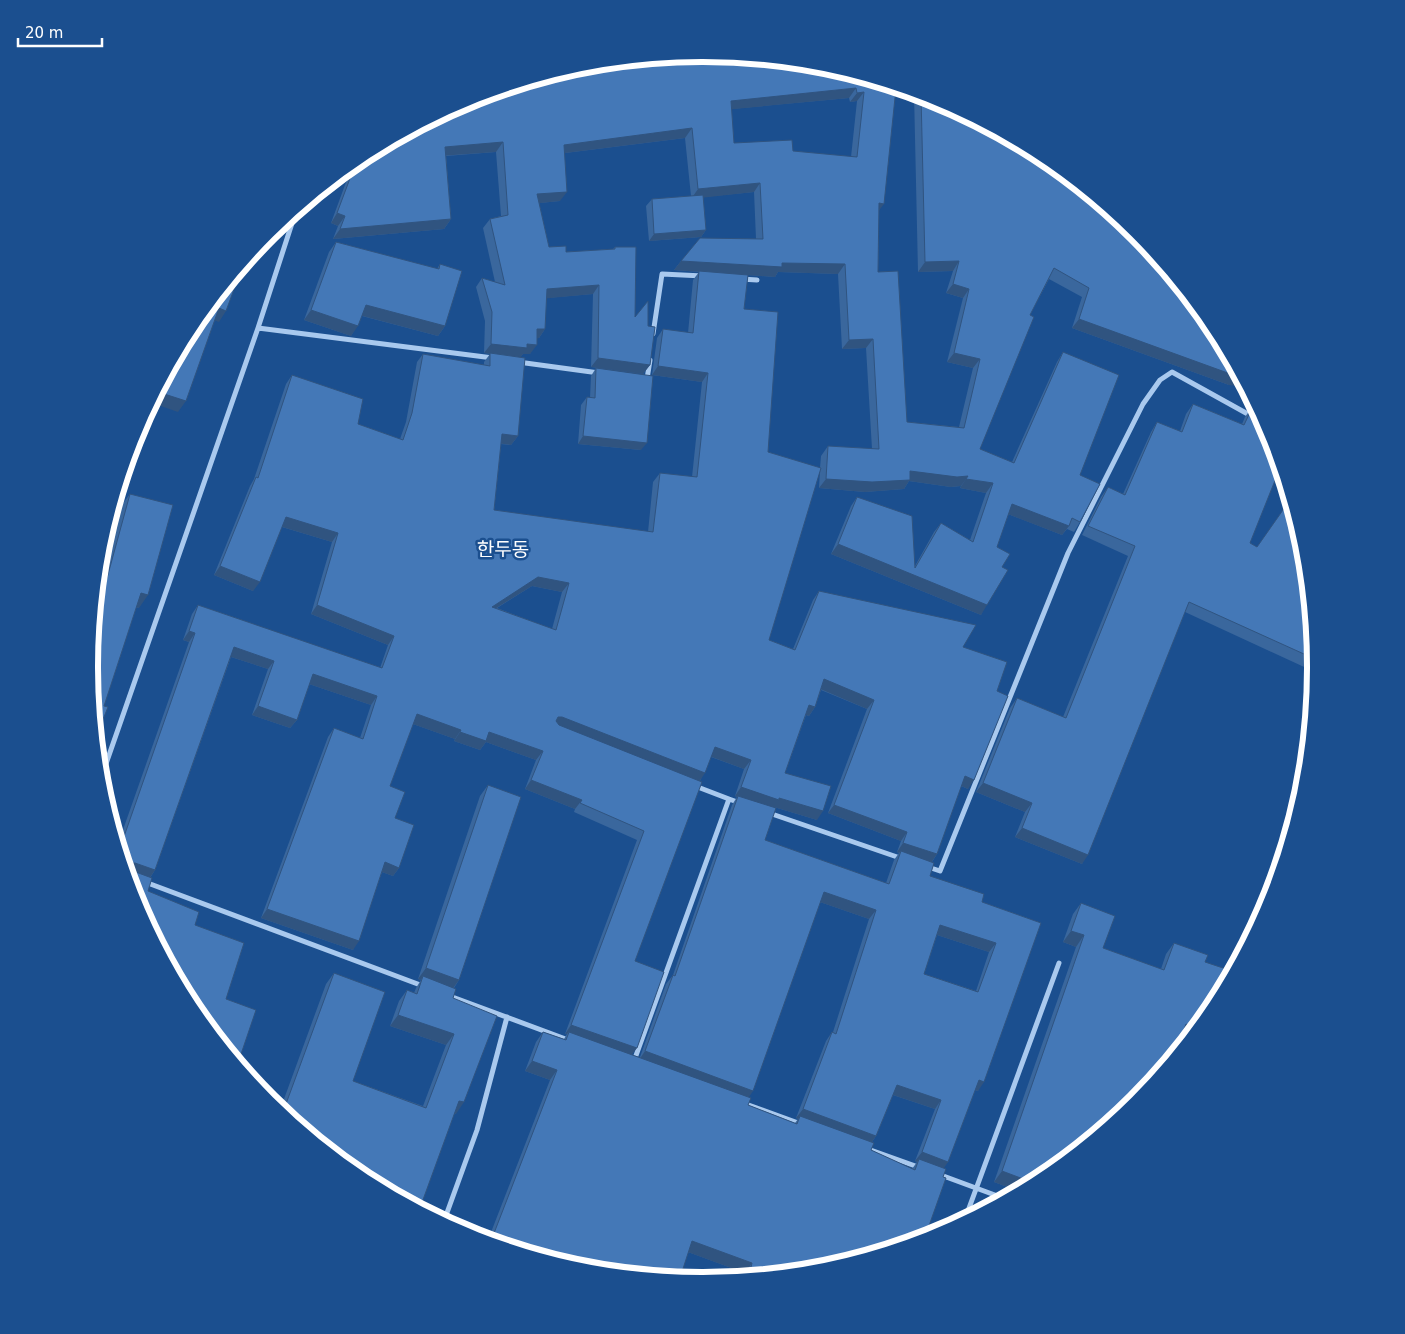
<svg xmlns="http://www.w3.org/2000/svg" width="1405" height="1334" viewBox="0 0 1405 1334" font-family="'DejaVu Sans','Noto Sans KR',sans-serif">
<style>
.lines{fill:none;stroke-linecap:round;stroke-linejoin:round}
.minor{stroke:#a9c9ee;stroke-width:5}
.wall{fill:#3a679d;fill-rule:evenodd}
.shaded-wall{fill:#305480}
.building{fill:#4478b7;stroke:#305480;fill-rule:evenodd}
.labels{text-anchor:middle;stroke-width:5;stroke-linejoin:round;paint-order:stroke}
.quarter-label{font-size:19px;fill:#fff;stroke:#1b4f8f}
.rim{fill:none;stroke:#fff;stroke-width:6}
</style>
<rect width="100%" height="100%" fill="#1b4f8f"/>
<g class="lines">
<path class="minor" d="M741,279L757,280
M258,328L493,358
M653,334L662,274L703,276
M518,362L599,373
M645,379H647L650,360
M100,781L258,328L296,211
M695,786L729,799
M769,813L903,859
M928,867L940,871L1068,553L1143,404L1160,380L1172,372L1264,423
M145,882L423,986
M447,995L571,1041
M634,1061L729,799L740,803
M743,1103L801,1124
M865,1148L921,1168
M938,1174L1003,1198
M965,1219L1059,963
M444,1221L477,1130L507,1017"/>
</g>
<path class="wall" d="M589,72L896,88L879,211L878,272L907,422L959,427L973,368L947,362L963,298L946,293L953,271L918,272L914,93L937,101L1229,385L1072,328L1082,297L1049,279L1030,315L980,449L1012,462L1057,362L1063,352L1080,475V522L1074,532L1067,529L1062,535L1008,514L997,547L1002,567L981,615L831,554L851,506L857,497L915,566L934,532L941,523L970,540L986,493L960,488L961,486L951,487L909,481L904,489L865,492L819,488L820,469L769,640L793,649L813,600L819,591L963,647L997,691L968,789L961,786L937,854L932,862L930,876L982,902L1041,923L978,1091L975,1090L948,1162L822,1269L745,1276V1273L688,1252L583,1268L488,1240L550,1080L525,1071L536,1042L543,1032L564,1039L567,1034H565L637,840L574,812L575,809L525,789L536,760L486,742L480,750L454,741L455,739L413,724L390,786L395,818L399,868L393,876L382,872L353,950L261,918L328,737L334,728L360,738L371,705L309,684L297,720L290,728L252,715L268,669L231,657L155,870L150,878L148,891L195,925L226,999L238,1063L136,901L118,844L189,642L183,640L192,614L198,605L380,668L388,645L311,614L332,542L282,527L253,591L214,575L250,486L254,479L286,384L292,375L358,424L400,439L406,422L417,362L423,354L484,365V362L490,354L484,353L485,321L476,287L482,278L495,282L483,228L490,219L501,216L496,152L446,156L451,219L444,229L333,239L338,226L331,223L349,174L343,172L362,157ZM849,98L850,102L857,101L851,157L793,151L734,143L731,109ZM685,138L691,196L652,199L646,206L649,241L701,237L706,230L703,197L754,192L756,239L681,261L674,270L699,272L693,280L688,333L663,329L657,338L652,375L702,382L692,477L660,473L653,482L648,532L494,510L501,444L511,445L518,436L520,357L523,354H530L537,338H539L545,329L546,298L593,294L591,367L643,374L650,365L648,326L635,317L615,247L613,249L566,252L549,247L539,203L560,201L565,153ZM778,272L838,274L842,349L866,348L872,449L828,446L821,456L820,468L768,452L744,309L748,275L775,277ZM532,586L562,592L552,629L497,608ZM821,690L867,709L828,813L901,841L897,852L899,853L894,860L886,883L765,840L774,807L817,820L785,773L806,715L809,716L815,707ZM711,757L744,769L735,796L737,797L732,805L673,975L666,984L640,1057L632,1055L635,961L700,781ZM820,902L869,919L833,1032H832L826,1041L796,1118L798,1119L795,1123L748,1105V1097ZM937,935L989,952L976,991L924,974ZM893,1095L935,1109L915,1161L917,1162L912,1169L871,1150L872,1142L876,1136Z
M336,242L437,269L440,264L445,326L438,336L362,316L351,336L304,320L329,252Z
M596,368L641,450L578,444L581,405L587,397L590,398L591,376Z
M1252,400L1269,433L1250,543L1257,547L1304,548L1316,667L1315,672L1185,612L1082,864L1015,837L1025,812L976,792L1010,708L1017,698L1063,717L1128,556L1082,535L1101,497L1108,487L1123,494L1151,432L1157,422L1180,431L1186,414L1193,404L1242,424L1245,417L1250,410L1248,409Z
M130,494L139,608L136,607L104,706L89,667L96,597L121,506Z
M488,785L459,980L454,988L453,998L456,1114L454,1113L362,1177L280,1110L326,984L334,973L353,1081L423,1106L446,1045L390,1026L399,1001L407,990L414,993L416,988L421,980L418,979L480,796Z
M1081,903L1103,948L1161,969L1166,954L1174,943L1205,962L1212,1008L1187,1038L1182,1036L1043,1177L1018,1191L994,1182L1076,947L1063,942L1073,914Z"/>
<path class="shaded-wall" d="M856,88L849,98L724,110L731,101Z
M864,92L857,101L850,102L857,93Z
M692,128L685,138L557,154L564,145Z
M503,142L496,152L439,156L445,147Z
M353,164L355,165L349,174L343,172Z
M760,183L754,192L691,199L698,189Z
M567,192L560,201L531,204L537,194Z
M879,203L884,204L877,213Z
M337,213L345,216L338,226L331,223Z
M451,219L444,229L333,239L340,229Z
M706,230L701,237L649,241L654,234Z
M681,261L782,263L845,264L838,274L778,272L775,277L674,270Z
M959,261L953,271L918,272L925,262Z
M953,284L969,289L963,298L946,293Z
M599,285L593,294L540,299L547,289Z
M366,305L445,326L438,336L359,315Z
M219,308L226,311L219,322L211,319Z
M311,310L358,326L351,336L304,320Z
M1079,319L1239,376L1245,387L1229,385L1072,328Z
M537,329H545L539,338L531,339Z
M873,339L866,348L842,349L849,340Z
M491,344H527L537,345L530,354H523L520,358L484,353Z
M954,353L980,359L973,368L947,362Z
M598,358L650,365L643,374L591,367Z
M658,366L708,373L702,382L652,375Z
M158,392L186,401L178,412L152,403Z
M502,434L518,436L511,445L496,443Z
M583,436L647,443L641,450L578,444Z
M910,471L968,476L961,486L951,487L909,481L904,489L865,492L819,488L826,479Z
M966,479L993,483L986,493L960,488Z
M1012,504L1069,526L1062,535L1005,513Z
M286,517L338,533L332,542L279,526Z
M838,544L987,605L981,615L831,554Z
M220,566L260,582L253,591L214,575Z
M538,577L569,583L562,592L532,586L485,615L492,607Z
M141,593L148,595L139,608L132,606Z
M317,605L394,636L388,645L311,614Z
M189,631L195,633L189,642L183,640Z
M234,647L274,661L268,669L228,656Z
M313,674L377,696L371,705L306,683Z
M824,679L874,700L867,709L818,688Z
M809,705L815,707L809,716L803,714Z
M258,706L297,720L290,728L252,715Z
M417,714L461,730L455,739L410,723Z
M558,717H562L705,773L699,782L552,726Z
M460,732H489L543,751L536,760L486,742L480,750L454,741Z
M715,747L751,760L744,769L709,756Z
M965,776L974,780L968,789L959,785Z
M531,780L582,800L575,809L525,789Z
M983,783L1032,803L1025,812L976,792Z
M741,787L779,798L823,811L817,820L774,807L772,809L738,796L737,797L735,796Z
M834,805L907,832L901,841L828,813Z
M1022,828L1088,855L1082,864L1015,837Z
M903,843L937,854L931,863L901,851L899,853L897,852Z
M385,862L399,868L393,876L379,871Z
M132,863H135L155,870L149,879L127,872Z
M824,892L876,910L869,919L817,901Z
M267,909L359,941L353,950L261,918Z
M940,925L996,943L989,952L934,934Z
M1071,931L1084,935L1076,947L1063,942Z
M426,968L459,980L451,991L423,976L421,980L418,979Z
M398,1015L454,1034L446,1045L390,1026Z
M1186,1024L1196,1028L1187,1038L1178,1035Z
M571,1025L637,1048L630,1057L569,1032L567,1034H565Z
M645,1051L753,1091L747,1100L639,1060Z
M532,1061L557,1070L550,1080L525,1071Z
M979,1080L984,1082L978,1091L972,1089Z
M897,1085L941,1100L935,1109L890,1094Z
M459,1101L464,1102L456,1114L451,1112Z
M803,1109L876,1136L870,1145L800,1116L798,1119L796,1118Z
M922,1152L948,1162L942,1171L919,1159L917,1162L915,1161Z
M1002,1171L1026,1180L1018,1191L994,1182Z
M692,1241L752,1263L745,1273L685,1251Z
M831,1256L845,1261L826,1267Z"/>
<path class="building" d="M719,55L822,66L896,88L884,204L879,203L878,272L898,271L907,422L964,428L980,359L954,353L969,289L953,284L959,261L925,262L921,95L937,101L1043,157L1136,234L1213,327L1239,376H1236L1079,319L1089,288L1054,268L1030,315L1034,317L980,449L1014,463L1063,352L1119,375L1080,475L1100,484L1080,522L1072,518L1069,526L1012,504L997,547L1010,554L1002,567L1008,570L987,605L838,544L857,497L912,516L915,568L941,523L973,542L993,483L966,479L968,476L957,477L910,471V480L872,482L826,479L828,446L879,449L873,339L849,340L845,264L782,263V267L681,261L700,238L763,239L760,183L698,189L692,128L564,145L567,192L537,194L549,247L566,246V252L615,249V247H636L635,317L648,301V326L655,327L650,365L598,358L599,285L547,289L545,329H537V345L527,344V348L491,344L492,312L482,278L505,285L490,219L508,215L503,142L445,147L451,219L340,229L345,216L337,213L355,165L353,164L362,157L468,100L583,65H588L589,72ZM856,88L857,93L864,92L857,157L793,151L792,140L734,143L731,101Z
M703,195L706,230L654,234L652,199Z
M336,242L439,269L440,264L462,271L445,326L366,305L358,326L311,310Z
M243,265L226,311L219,308L186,401L158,392L193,326Z
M699,271L748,275L744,309L778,312L768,452L821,468L769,640L795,650L819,591L976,625L963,647L1007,662L997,691L1008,696L974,780L965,776L937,854L903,843L907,832L834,805L874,700L824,679L815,707L809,705L785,773L831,786L823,811L779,798V800L741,787L751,760L715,747L705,773L562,717H558L556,721L559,725L702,782L635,961L664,972L637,1048L571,1025L644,831L580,803L582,800L531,780L543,751L489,732L486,741L460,732L461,730L417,714L390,786L405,792L395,818L414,825L399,868L385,862L359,941L267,909L334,728L363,739L377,696L313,674L297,720L258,706L274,661L234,647L155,870L135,863H132L130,867L133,871L152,878L148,891L199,912L195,925L244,943L226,999L256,1010L238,1063L192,1007L136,901L120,848L195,633L189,631L198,605L382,668L394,636L317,605L338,533L286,517L260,582L220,566L256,477L258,478L292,375L363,399L358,424L403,440L412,413L423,354L490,366V353L525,358L518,436L502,434L494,510L653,532L660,473L697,477L708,373L658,366L663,329L693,333ZM538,577L569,583L556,630L492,607Z
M596,368L653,376L647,443L583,436L587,397L595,398Z
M1193,404L1244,425L1252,408L1258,411L1269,433L1280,468L1250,543L1257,547L1290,500L1304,548L1315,659L1189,602L1088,855L1022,828L1032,803L983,783L1017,698L1066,718L1135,546L1088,526L1108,487L1125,495L1157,422L1182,432Z
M130,494L173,505L148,595L141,593L104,706L108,707L96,737L89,667L94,618L95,622Z
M488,785L521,797L459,980L426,968Z
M738,796L776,808L765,840L889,884L901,851L934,863L930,876L984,894L982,902L1041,923L984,1082L979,1080L948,1162L922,1152L941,1100L897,1085L876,1136L803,1109L832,1032L836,1034L876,910L824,892L753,1091L645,1051L673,975L675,976ZM940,925L996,943L978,992L924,974Z
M1081,903L1115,916L1103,948L1164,970L1174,943L1208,955L1205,962L1232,971L1212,1008L1196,1028L1186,1024L1175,1053L1136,1101L1043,1177L1023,1188L1026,1180L1002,1171L1084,935L1071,931Z
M334,973L385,992L353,1081L426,1108L454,1034L398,1015L407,990L417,994L423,976L456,989L453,998L497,1016L464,1102L459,1101L420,1208L362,1177L283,1112Z
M543,1032L566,1040L569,1032L751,1098L748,1105L797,1124L800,1116L874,1143L871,1150L915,1170L919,1159L946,1169L943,1177L946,1178L925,1237L845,1261L831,1256L827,1267L822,1269L749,1276L752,1263L692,1241L680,1278L583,1268L491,1241L557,1070L532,1061Z"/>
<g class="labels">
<g class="quarter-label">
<text x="503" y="556">한두동</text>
</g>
</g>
<path d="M0 0H1405V1334H0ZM702 62H703A604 604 0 0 1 1307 666V668A604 604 0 0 1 703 1272H702A604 604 0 0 1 98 668V666A604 604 0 0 1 702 62Z" fill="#1b4f8f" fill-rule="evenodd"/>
<path class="rim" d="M702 62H703A604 604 0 0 1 1307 666V668A604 604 0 0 1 703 1272H702A604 604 0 0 1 98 668V666A604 604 0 0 1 702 62Z"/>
<path d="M18 38v8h84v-8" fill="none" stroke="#ffffff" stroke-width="2.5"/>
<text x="25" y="38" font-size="15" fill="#ffffff" stroke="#1b4f8f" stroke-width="4" paint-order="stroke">20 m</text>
</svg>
